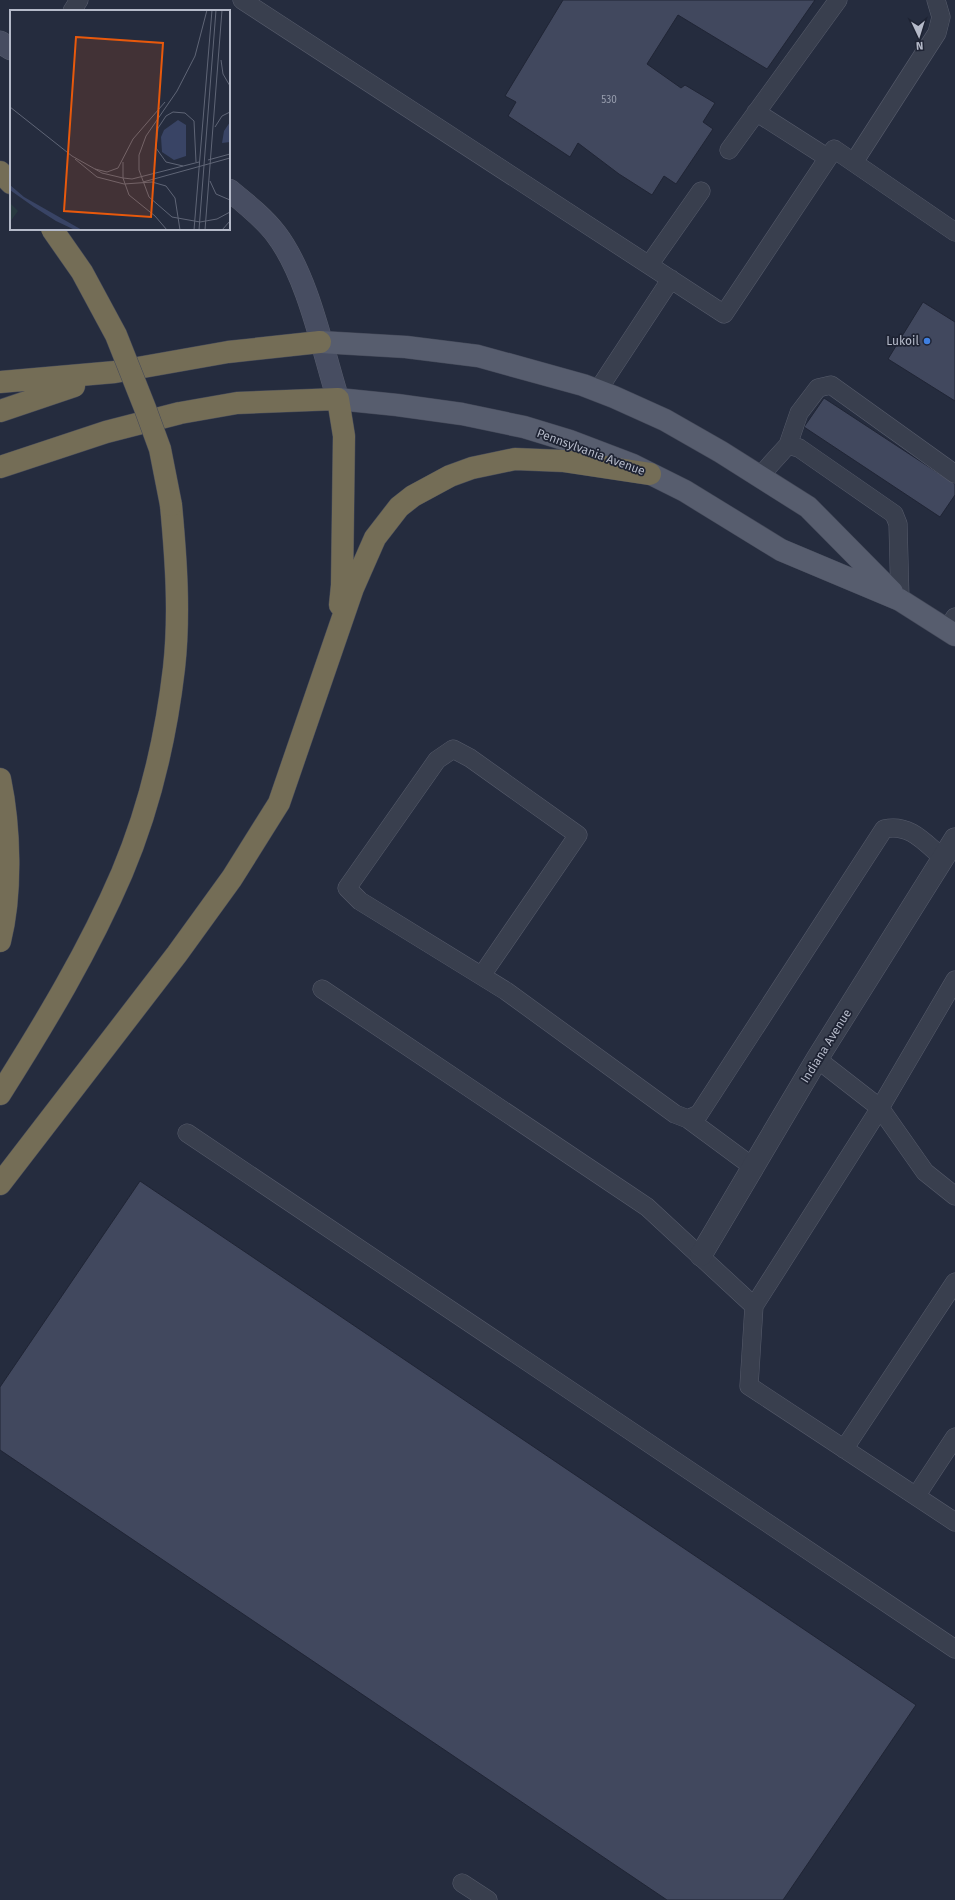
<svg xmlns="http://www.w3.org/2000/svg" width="955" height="1900" viewBox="0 0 955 1900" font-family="'Fira Sans',sans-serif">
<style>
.building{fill:#41485e;stroke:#202535}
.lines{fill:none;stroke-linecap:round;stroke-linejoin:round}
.lane-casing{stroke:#575c6c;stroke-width:19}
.street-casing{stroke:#575c6c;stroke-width:23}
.secondary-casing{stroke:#575c6c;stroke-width:23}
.primary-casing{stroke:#424757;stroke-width:23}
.highway-casing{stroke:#444959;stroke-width:23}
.lane{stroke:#393f4e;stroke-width:18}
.street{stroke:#393f4e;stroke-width:22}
.secondary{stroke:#474d61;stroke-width:22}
.primary{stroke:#575d6e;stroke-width:22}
.highway{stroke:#746d56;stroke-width:22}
.highway-bridge-casing{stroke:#444959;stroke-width:23;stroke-linecap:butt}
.highway-bridge{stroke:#746d56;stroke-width:22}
.shop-dot{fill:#3f7fe0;stroke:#1e2333;stroke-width:1.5}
.labels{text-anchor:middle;stroke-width:3.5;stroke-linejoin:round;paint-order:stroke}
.number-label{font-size:10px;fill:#989eae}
.poi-label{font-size:12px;fill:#b5bac9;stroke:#1e2333;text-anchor:end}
.street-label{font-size:12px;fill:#b5bac9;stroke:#1e2333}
.inset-road{fill:none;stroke:#5f6576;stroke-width:1}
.view{fill:#e8590c;fill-opacity:0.15;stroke:#e8590c;stroke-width:2}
.inset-edge{fill:none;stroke:#b5bac9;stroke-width:2}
</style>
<rect width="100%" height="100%" fill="#252c3e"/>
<path class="building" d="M563,0H815L767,69L678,15L647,64L681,88L685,85L715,103L703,122L713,129L676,184L664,176L652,195L619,174L578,143L570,157L508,116L516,102L505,96Z
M923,302L955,322V401L888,359Z
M824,398L955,484V495L940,517L804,427Z
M140,1181L916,1705L783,1900H667L0,1450V1387Z"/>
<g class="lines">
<defs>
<path id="lane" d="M242,0L724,314L834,149L955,232
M72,11L79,0
M756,112L828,158
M729,150L838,0
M854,162L937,33L941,17L936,0
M649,265L701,191
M598,390L671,279
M788,445L799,413L818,388L831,385L955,474
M760,476L788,445L799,448L894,514L898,524L900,600
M947,630L955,617
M482,975L578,835L470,758L453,749L437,760L347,888L360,901L506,991L675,1114L688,1119L699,1114L884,829C910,823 925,843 943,858
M322,989L647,1207L754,1306L749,1386L955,1522
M817,1059L880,1108L925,1172L955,1196
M688,1119L753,1167
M187,1133L955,1649
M754,1306L880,1108L955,980
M844,1449L955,1282
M916,1496L955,1437
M462,1883L488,1900"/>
<path id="street" d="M701,1255L817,1059L955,839"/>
<path id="secondary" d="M0,42L11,49
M229,190C245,203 263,217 276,234C308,276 322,348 338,399"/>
<path id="primary" d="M320,342L406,347L478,356L583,385L614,397L665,420L721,452L808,507L892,592
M338,399L397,405L462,414L524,427L570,441L633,465L685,491L781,550L900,600L955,635"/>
<path id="highway" d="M0,172L11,183
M0,382L115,372L228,352L320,342
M0,411L74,386
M0,467L106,432L180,413L237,403L338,399L344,436L342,585L340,605
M0,779C10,827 12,893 0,941
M0,1094C45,1023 89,950 122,873C149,809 166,737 174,668C180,614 176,559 171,505
M0,1184L177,954L232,878L279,803L353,588L375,538L399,507L413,496L450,476L472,468L515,459L564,461L650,474"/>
</defs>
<use href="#lane" class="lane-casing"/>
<use href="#street" class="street-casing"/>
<use href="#secondary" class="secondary-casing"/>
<use href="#primary" class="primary-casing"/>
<use href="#highway" class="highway-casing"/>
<use href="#lane" class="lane"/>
<use href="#street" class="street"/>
<use href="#secondary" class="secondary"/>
<use href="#primary" class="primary"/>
<use href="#highway" class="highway"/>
<defs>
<path id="highway-bridge" d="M52,229L82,272L116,335L145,408L160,449L171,505"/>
</defs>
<use href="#highway-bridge" class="highway-bridge-casing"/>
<use href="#highway-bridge" class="highway-bridge"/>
</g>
<circle class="shop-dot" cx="927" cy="341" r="4"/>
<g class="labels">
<g class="number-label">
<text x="609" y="103">530</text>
</g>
<g class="poi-label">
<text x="919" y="345">Lukoil</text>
</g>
<g class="street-label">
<text transform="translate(591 452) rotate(20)" y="4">Pennsylvania Avenue</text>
<text transform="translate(826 1046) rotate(-58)" y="4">Indiana Avenue</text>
</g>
</g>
<g transform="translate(10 10)">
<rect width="220" height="220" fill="#252c3e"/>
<path d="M0,193L8,201L0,212Z" fill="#27393f"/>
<path d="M168,110L176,115V146L164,150L152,142L151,127L154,120ZM220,112V132L212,133L214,121ZM0,175L14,187L72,220H65L46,211L24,197L0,180Z" fill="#394465"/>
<path class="inset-road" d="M197,0L185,46L167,81L136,126L129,145V160L139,187L162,207L190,212L207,209L220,202M211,50L213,64L220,76M0,97L62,146L92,163L113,168L119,185L145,206L157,220M205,117L212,106L220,102M65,149L87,167L114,174M198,150L220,144M113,152V168L122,169L189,152M173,156L156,152L146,138L148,118L156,106L163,102L175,103L184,111L186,152M85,159L97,162L108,158L123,129L155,92M200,171L206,184L220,190M133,172L220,148M114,174L142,172L156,176L165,188L170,220M184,220L202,0M189,220L206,0M195,220L212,0M212,220L220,211"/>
<path class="view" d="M66,27L153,33L141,207L54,201Z"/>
<rect width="220" height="220" class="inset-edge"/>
</g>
<g transform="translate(919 36) rotate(176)" stroke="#1e2333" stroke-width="3" paint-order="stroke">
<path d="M0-3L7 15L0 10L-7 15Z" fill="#b5bac9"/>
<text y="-6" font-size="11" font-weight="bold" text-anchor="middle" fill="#b5bac9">N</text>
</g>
</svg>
